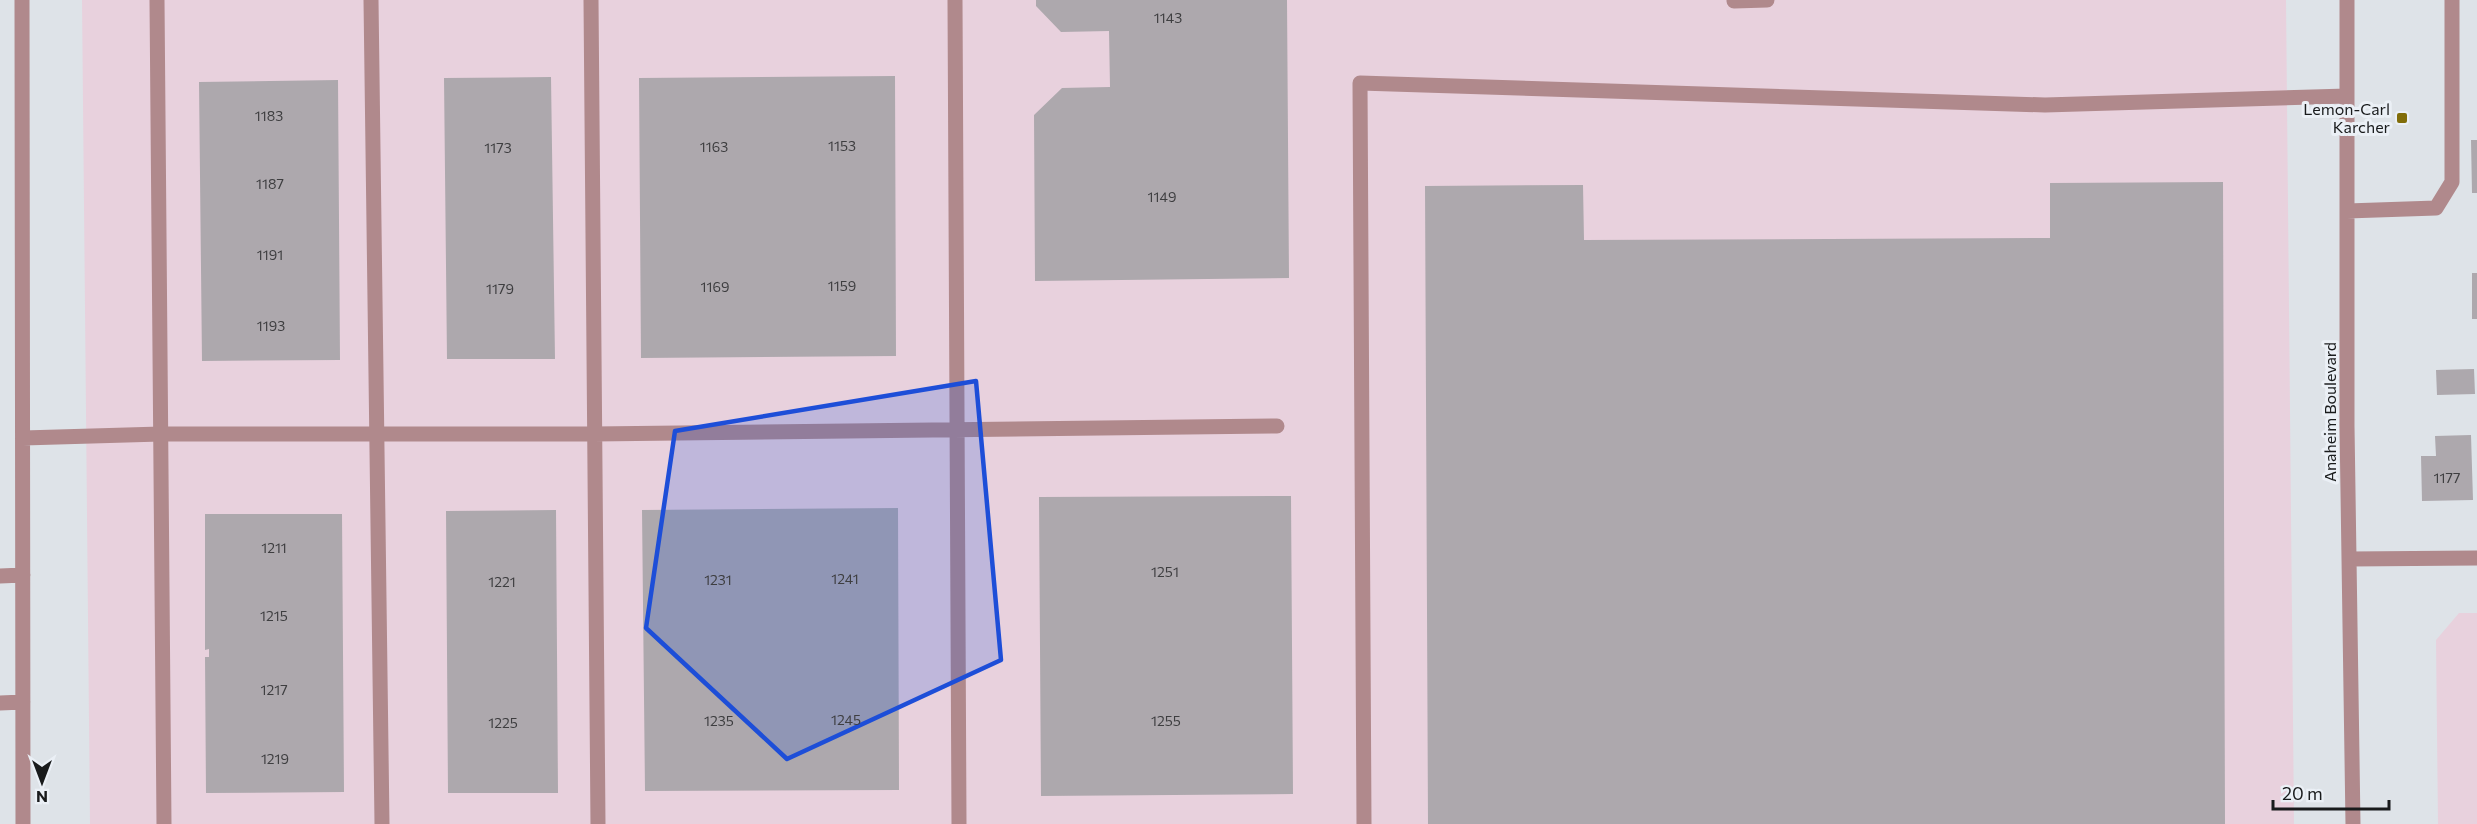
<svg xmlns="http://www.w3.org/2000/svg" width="2477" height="824" viewBox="0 0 2477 824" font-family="Commissioner,sans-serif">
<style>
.industrial{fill:#e8d1dd}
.building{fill:#ada8ad}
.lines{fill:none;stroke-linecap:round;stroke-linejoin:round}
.minor{stroke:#b0898c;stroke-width:15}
.marked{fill:#1d4ed8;fill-opacity:0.2;stroke:#1d4ed8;stroke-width:4.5;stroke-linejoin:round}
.poi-dot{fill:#816d09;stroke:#ebf0f6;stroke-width:2}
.labels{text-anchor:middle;stroke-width:6;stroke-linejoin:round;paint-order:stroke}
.number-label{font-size:14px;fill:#3e3e40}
.poi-label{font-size:16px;fill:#191b1c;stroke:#ebf0f6;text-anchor:end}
.street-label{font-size:16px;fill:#191b1c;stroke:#ebf0f6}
</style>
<rect width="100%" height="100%" fill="#dee3e8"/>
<path class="industrial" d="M82,0H2286L2294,824H90Z
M2459,613H2477V824H2438L2436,640Z"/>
<path class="building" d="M1036,0H1287L1289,278L1035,281L1034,115L1062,88L1110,87L1109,31L1061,32L1036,6Z
M895,76L896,356L641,358L639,78Z
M551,77L555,359H447L444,78Z
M338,80L340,360L202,361L199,82Z
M2471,140H2477V193H2472Z
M2223,182L2225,824H1428L1425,186L1583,185L1584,240L2050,238V183Z
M2472,273H2477V319H2472Z
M2474,369L2475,394L2437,395L2436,370Z
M2471,435L2473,500L2422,501L2421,456H2436L2435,436Z
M1291,496L1293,794L1041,796L1039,497Z
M898,508L899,790L645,791L642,510Z
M556,510L558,793H448L446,511Z
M205,514H342L344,792L206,793L205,657H209V649L205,650Z"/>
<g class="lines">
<path class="minor" d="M22,0L23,824
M157,0L164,824
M371,0L382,824
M591,0L598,824
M955,0L959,824
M2347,0V426L2353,824
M1734,1L1767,0
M2347,211L2436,208L2452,182V0
M23,438L161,434H594L1277,426
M2350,559L2477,558
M0,576L23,575
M0,703L23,702
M1364,824L1360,83L2045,105L2347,96"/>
</g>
<path class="marked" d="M976,381L1001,660L787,759L646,628L675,431Z"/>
<rect class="poi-dot" x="2396" y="112" width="12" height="12" rx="3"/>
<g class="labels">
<g class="number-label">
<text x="1168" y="23">1143</text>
<text x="269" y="121">1183</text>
<text x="842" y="151">1153</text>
<text x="714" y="152">1163</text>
<text x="498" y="153">1173</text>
<text x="270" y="189">1187</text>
<text x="1162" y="202">1149</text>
<text x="270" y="260">1191</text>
<text x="842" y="291">1159</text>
<text x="715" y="292">1169</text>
<text x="500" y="294">1179</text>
<text x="271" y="331">1193</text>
<text x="2447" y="483">1177</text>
<text x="274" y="553">1211</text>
<text x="1165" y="577">1251</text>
<text x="845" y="584">1241</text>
<text x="718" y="585">1231</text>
<text x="502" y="587">1221</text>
<text x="274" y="621">1215</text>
<text x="274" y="695">1217</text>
<text x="846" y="725">1245</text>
<text x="719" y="726">1235</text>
<text x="1166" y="726">1255</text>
<text x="503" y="728">1225</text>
<text x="275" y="764">1219</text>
</g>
<g class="poi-label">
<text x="2390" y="115">Lemon-Carl<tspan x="2390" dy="18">Karcher</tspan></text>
</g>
<g class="street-label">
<text transform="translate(2330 412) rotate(-90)" y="6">Anaheim Boulevard</text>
</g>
</g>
<g transform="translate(42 782) rotate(180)" stroke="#ebf0f6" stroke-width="4.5" paint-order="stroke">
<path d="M0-4.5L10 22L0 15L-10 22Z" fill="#191b1c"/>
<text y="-9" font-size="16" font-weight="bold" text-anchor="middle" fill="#191b1c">N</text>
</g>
<path d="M2273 800v9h116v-9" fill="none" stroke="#191b1c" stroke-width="3"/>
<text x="2282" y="800" font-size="18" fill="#191b1c" stroke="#ebf0f6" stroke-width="4.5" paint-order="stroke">20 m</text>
</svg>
